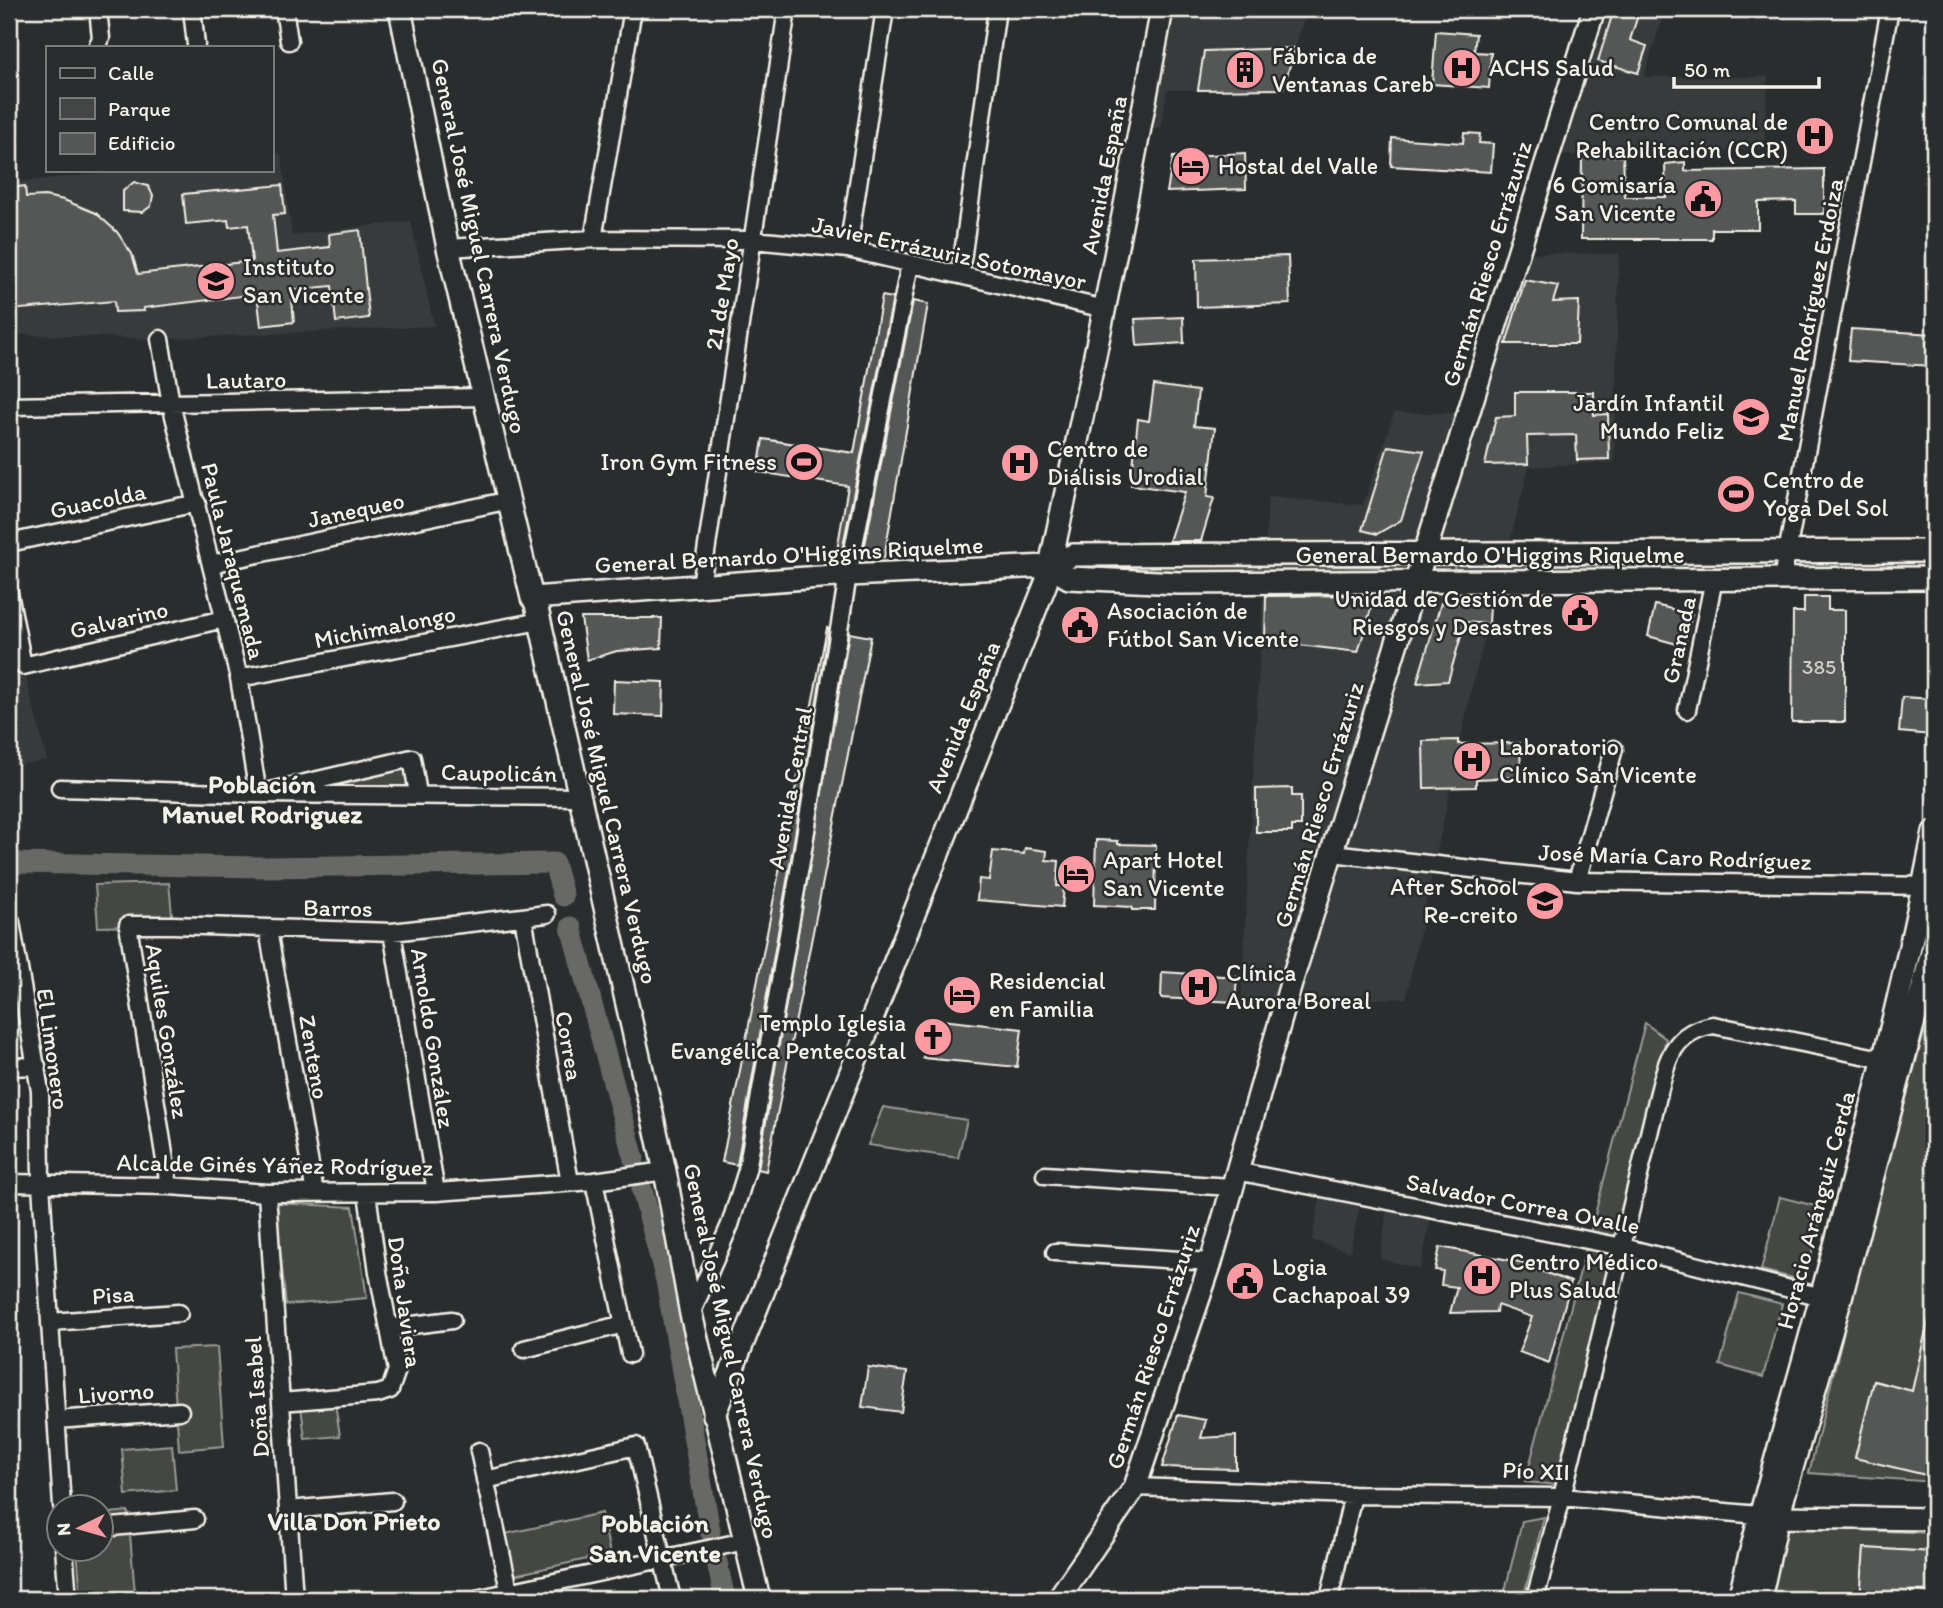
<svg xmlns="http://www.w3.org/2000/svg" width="1943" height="1608" viewBox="0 0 1943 1608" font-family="Itim,sans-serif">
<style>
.built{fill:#373a3a}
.green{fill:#444645;stroke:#9c9c96;stroke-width:2}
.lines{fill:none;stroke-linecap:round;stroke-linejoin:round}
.canal{stroke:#676866;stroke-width:21}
.building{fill:#555756;stroke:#f4f1e8;stroke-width:2}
.street-casing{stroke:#f4f1e8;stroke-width:21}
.secondary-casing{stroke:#f4f1e8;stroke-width:26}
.street{stroke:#2a2d2e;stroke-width:16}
.secondary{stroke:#2a2d2e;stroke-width:21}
.labels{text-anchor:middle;stroke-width:5;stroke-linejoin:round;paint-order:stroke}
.number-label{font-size:21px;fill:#cccac4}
.poi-label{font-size:24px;fill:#f4f1e8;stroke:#2a2d2e;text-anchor:start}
.street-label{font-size:24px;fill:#f4f1e8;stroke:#2a2d2e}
.neighbourhood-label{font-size:26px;font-weight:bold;fill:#f4f1e8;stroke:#2a2d2e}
</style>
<rect width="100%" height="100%" fill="#2a2d2e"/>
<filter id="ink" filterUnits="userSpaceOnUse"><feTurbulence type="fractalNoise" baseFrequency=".0143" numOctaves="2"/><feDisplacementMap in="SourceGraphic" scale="14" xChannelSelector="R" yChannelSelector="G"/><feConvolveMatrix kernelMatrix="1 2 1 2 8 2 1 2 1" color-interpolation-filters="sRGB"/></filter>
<g filter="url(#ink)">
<path class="built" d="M1162,9H1250V14L1305,16L1295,48L1205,51L1198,90H1167L1161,128L1140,130Z
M1594,9H1665L1644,77H1768L1764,149L1623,156H1582L1549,153Z
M281,153L292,235L411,221L434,326L160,339L9,334V183L130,170H271V154Z
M1527,253L1619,254L1614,462L1529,467L1471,691L1406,998L1241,1004L1268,497L1363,505L1394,413H1473Z
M23,666L47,760L9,766V670Z
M1322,1188L1362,1196L1350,1252L1312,1240Z
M1388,1200L1433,1209L1420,1269L1380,1259Z"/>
<path class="green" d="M1924,559V566L1803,568L1798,564L1804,561Z
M1456,562H1769L1765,567L1456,571L1454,567Z
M1084,563L1379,567L1378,576L1085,572Z
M405,765L408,788H330L328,780Z
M169,883L173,925L98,927L95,885Z
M1645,1023L1666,1039L1642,1129L1559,1485L1525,1482Z
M1924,1033L1934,1035V1079L1929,1093L1934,1095V1296L1912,1391L1874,1381L1855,1457L1934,1477V1482L1809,1473L1860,1266Z
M883,1107L967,1120L958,1158L868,1145Z
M1780,1197L1823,1208L1805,1281L1761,1270Z
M275,1203L353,1207L367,1298L286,1305Z
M1739,1293L1782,1304L1763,1377L1720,1365Z
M217,1347L224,1446L179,1450L172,1349Z
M334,1396L340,1436L305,1439L300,1398Z
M172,1445L176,1490L126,1495L122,1449Z
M128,1511L135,1594L81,1599L77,1549L102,1548V1514Z
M602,1513L610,1554L514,1575L505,1534Z
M1544,1517L1523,1599H1503L1522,1521Z
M1782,1527L1934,1533V1552L1864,1548L1860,1599H1769Z"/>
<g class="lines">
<path class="canal" d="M9,863L264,867L554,863L563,896
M571,927L634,1159
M642,1190L666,1280L710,1531
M717,1562L725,1599"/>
</g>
<path class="building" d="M1614,9H1640L1630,40L1647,46L1638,73L1598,61Z
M1436,31L1476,34L1474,52L1491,53L1489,88L1432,84Z
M1295,48L1283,89L1198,90L1204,51Z
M1464,133L1480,134L1479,143L1493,144L1491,172L1391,166L1392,138L1463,143Z
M1245,153L1246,189L1167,192L1173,157Z
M1582,156H1623L1625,197H1666L1665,164L1685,162V171L1824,169V214H1796V201L1758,202V229H1712V239H1581Z
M134,182L148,186L153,195L151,206L143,212L123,211V191Z
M282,185L285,214L273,215L277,253L330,247L329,234L360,230L369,318L336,322L332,286L291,290L294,322L261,326L257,294L143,308L144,311L115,312L114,301L9,310V188L25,186L26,197L45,196L64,200L96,213L117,232L132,254L138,274L252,261L248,225L229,227L228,220L186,224L183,194Z
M1288,256L1290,304L1197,307L1196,259Z
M1525,280L1558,286L1553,302L1579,301L1577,344H1506Z
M882,296L893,298L842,551L837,550L848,486L758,472L763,439L854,453Z
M913,301L928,304L884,558L863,555Z
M1183,317L1184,343L1137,346L1135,319Z
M1851,329L1934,334V366L1848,361Z
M1154,385L1198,391L1194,426L1215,428L1207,497L1214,498L1201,541H1169L1185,492L1131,485L1138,419L1149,421Z
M1515,392H1594V415L1608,414L1609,459L1577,460L1576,435L1527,436L1528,464L1485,465L1496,417L1515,416Z
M1388,446L1424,451L1401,520L1377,534L1362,530Z
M1371,595L1374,599L1358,652L1265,641L1266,596Z
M1804,597H1828V610H1845V722H1792L1793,612H1804Z
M1441,603L1490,604L1489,624L1465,622L1448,681L1417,683Z
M1655,605L1692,614L1684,646L1648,636Z
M581,618H662L661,648L617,651L587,660Z
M827,628L829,629L792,853L737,1165L722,1162Z
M849,633L871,637L766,1171L758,1169Z
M614,680L664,682L663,716L613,714Z
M1902,697L1934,699L1932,735L1899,732Z
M1458,740V744L1520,743L1521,777L1476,779V787L1424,788L1423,741Z
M1292,788V796H1301V826H1292V832H1256V789Z
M1096,840L1118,841V844L1156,845L1155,910H1132V907L1094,905Z
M1025,848L1047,851L1046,860L1059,861L1057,886H1064L1062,907L977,900L979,879L989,880L993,851L1024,854Z
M1162,972L1237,977L1235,1002L1161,998Z
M932,1019L1022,1029L1017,1067L923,1058Z
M1440,1247L1525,1263L1524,1265L1571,1282L1549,1363L1519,1352L1532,1317L1497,1305L1496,1312L1450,1313L1457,1287L1441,1285L1443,1271L1435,1270Z
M1928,1322L1934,1323V1477L1855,1458L1874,1381L1912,1391Z
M868,1367L907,1372L901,1412L862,1407Z
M1178,1415L1206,1420L1201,1438L1236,1436V1469L1162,1467Z
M1864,1548L1934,1552V1593L1911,1591V1599H1860Z"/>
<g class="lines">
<defs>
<path id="street" d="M192,9L196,45
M284,9L289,41
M97,47L101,38L98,9
M593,239L633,9
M448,248L593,239L753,240L848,249L1105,309
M848,249L885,9
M960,275L997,9
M160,339L171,404L239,678L258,794L412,758L418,794
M9,406L484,397
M9,543L197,503
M211,564L510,500
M1782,579L1890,9
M701,586L787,9
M9,593L23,666L224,619
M239,678L540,621
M1687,710L1714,579
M60,788L258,794L580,797
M1332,853L1577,881L1934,886
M1577,881L1614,749
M523,917L570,1182
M9,922H11L40,1091L41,1184L62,1506
M268,930L315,1193
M392,932L436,1192
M9,1067L37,1066
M1236,1171L1623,1247L1830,1299
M1045,1175L1231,1187
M594,1181L630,1354
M9,1183L169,1186L267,1193L436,1192L594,1181L665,1171
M169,1186L128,925H173L392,932L547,914
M267,1193L294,1599
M1055,1252L1211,1262
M691,1314L730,1225L747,1170L802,855L848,575L910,264
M50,1322L179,1313
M389,1328L452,1320
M524,1349L624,1324
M281,1402L378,1394L390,1390L397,1370L378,1272L367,1193
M56,1420L180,1411
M479,1451L511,1599
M485,1480L636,1446L672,1599
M1135,1487L1353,1495L1562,1497L1769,1516
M288,1510L393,1501
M102,1528L195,1519
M64,1548L68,1599
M476,1599L745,1541
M1329,1599L1353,1495
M1535,1599L1562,1497L1658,1096C1667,1061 1672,1032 1713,1025L1892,1061"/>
<path id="secondary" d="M400,9L448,248L532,598L535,600L665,1171L691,1314L759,1599
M1049,566L1069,578L1179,583L1934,578
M532,598L848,575L1049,566L1073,555L1934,551
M714,1415L1046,583C1089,392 1127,201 1162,9
M1778,1517L1934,1519
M1058,1599L1135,1487L1211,1262L1292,980L1594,9
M1739,1599C1763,1497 1794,1398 1821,1297C1863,1143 1904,988 1934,832
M1760,1599L1778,1517L1840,1301L1934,945"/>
</defs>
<use href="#street" class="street-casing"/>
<use href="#secondary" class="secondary-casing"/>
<use href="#street" class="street"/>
<use href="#secondary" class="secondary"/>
</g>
</g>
<defs>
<symbol id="hospital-disc" viewBox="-11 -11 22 22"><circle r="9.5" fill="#ff9aa2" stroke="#2a2d2e"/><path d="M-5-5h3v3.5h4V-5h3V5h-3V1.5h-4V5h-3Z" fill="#111"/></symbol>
<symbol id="building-disc" viewBox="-11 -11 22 22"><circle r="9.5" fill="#ff9aa2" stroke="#2a2d2e"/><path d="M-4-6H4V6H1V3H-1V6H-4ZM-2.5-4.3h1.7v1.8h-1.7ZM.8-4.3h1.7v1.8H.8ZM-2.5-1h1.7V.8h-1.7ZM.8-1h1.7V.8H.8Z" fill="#111"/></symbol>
<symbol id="hotel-disc" viewBox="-11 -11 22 22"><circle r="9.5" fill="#ff9aa2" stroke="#2a2d2e"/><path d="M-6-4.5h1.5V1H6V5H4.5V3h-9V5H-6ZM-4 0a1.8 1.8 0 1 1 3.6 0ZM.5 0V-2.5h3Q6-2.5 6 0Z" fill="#111"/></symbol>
<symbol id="civic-disc" viewBox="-11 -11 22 22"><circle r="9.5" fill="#ff9aa2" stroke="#2a2d2e"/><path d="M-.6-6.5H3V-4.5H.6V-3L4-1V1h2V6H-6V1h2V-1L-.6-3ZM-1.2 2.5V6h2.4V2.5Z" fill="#111"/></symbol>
<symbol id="school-disc" viewBox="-11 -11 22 22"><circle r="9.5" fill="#ff9aa2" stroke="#2a2d2e"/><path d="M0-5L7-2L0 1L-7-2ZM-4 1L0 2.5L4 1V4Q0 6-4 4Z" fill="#111"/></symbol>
<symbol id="stadium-disc" viewBox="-11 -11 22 22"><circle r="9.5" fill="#ff9aa2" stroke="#2a2d2e"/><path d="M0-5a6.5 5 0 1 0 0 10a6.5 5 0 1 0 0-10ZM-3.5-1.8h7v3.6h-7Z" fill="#111"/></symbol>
<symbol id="church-disc" viewBox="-11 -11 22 22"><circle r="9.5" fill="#ff9aa2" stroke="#2a2d2e"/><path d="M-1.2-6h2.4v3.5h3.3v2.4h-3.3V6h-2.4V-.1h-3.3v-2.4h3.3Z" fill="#111"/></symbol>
</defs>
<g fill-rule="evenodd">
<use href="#hospital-disc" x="1440" y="46" width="44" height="44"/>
<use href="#building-disc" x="1223" y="48" width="44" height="44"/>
<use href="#hospital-disc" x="1793" y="114" width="44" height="44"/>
<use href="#hotel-disc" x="1169" y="144" width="44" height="44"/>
<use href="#civic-disc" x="1681" y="177" width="44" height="44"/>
<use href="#school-disc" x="194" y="259" width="44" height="44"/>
<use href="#school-disc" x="1729" y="395" width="44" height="44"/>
<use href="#stadium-disc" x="782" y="440" width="44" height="44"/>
<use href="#hospital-disc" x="998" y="441" width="44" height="44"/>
<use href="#stadium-disc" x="1714" y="472" width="44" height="44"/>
<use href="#civic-disc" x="1558" y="591" width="44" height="44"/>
<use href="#civic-disc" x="1058" y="603" width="44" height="44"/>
<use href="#hospital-disc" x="1450" y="739" width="44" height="44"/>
<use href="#hotel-disc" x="1054" y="852" width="44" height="44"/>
<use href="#school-disc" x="1523" y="879" width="44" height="44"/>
<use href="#hospital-disc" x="1177" y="965" width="44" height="44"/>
<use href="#hotel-disc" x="940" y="973" width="44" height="44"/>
<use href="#church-disc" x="911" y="1015" width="44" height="44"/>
<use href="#hospital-disc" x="1460" y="1254" width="44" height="44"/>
<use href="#civic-disc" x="1223" y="1259" width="44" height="44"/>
</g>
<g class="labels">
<g class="number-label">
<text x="1819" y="674">385</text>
</g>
<g class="poi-label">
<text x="1272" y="64">Fábrica de<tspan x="1272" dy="28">Ventanas Careb</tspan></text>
<text x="1489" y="76">ACHS Salud</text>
<text x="1788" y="130" text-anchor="end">Centro Comunal de<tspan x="1788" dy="28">Rehabilitación (CCR)</tspan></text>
<text x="1218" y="174">Hostal del Valle</text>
<text x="1676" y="193" text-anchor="end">6 Comisaría<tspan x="1676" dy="28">San Vicente</tspan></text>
<text x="243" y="275">Instituto<tspan x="243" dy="28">San Vicente</tspan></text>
<text x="1724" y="411" text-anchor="end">Jardín Infantil<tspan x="1724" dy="28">Mundo Feliz</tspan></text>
<text x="1047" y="457">Centro de<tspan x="1047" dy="28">Diálisis Urodial</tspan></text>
<text x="777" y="470" text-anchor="end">Iron Gym Fitness</text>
<text x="1763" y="488">Centro de<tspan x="1763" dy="28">Yoga Del Sol</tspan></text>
<text x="1553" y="607" text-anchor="end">Unidad de Gestión de<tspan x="1553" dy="28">Riesgos y Desastres</tspan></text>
<text x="1107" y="619">Asociación de<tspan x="1107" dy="28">Fútbol San Vicente</tspan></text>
<text x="1499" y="755">Laboratorio<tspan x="1499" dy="28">Clínico San Vicente</tspan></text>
<text x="1103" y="868">Apart Hotel<tspan x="1103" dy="28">San Vicente</tspan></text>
<text x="1518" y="895" text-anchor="end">After School<tspan x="1518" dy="28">Re-creito</tspan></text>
<text x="1226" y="981">Clínica<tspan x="1226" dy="28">Aurora Boreal</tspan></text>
<text x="989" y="989">Residencial<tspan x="989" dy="28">en Familia</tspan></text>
<text x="906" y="1031" text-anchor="end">Templo Iglesia<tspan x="906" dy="28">Evangélica Pentecostal</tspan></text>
<text x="1509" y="1270">Centro Médico<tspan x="1509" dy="28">Plus Salud</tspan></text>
<text x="1272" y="1275">Logia<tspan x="1272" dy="28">Cachapoal 39</tspan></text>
</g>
<g class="street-label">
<text transform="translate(1104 175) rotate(-79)" y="8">Avenida España</text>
<text transform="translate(479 246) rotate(78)" y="8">General José Miguel Carrera Verdugo</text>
<text transform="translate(949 253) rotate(12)" y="8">Javier Errázuriz Sotomayor</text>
<text transform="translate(1487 264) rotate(-73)" y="8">Germán Riesco Errázuriz</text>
<text transform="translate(722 294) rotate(-81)" y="8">21 de Mayo</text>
<text transform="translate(1810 310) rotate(-79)" y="8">Manuel Rodríguez Erdoiza</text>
<text transform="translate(246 380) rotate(-1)" y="8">Lautaro</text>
<text transform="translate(98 501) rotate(-12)" y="8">Guacolda</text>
<text transform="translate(356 510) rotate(-12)" y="8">Janequeo</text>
<text transform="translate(789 555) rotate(-3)" y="8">General Bernardo O'Higgins Riquelme</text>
<text x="1490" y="563">General Bernardo O'Higgins Riquelme</text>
<text transform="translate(233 561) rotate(76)" y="8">Paula Jaraquemada</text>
<text transform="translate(119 620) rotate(-13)" y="8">Galvarino</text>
<text transform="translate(385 627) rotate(-11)" y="8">Michimalongo</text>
<text transform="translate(1679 640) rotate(-78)" y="8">Granada</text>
<text transform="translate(963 717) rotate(-68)" y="8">Avenida España</text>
<text transform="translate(499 773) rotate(1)" y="8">Caupolicán</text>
<text transform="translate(790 788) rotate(-80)" y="8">Avenida Central</text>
<text transform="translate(607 797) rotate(77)" y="8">General José Miguel Carrera Verdugo</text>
<text transform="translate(1319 805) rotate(-73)" y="8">Germán Riesco Errázuriz</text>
<text transform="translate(1675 857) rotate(2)" y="8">José María Caro Rodríguez</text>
<text transform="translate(338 908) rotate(1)" y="8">Barros</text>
<text transform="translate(167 1031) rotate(81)" y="8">Aquiles González</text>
<text transform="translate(433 1038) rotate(81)" y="8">Arnoldo González</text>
<text transform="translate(569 1046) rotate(80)" y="8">Correa</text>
<text transform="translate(53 1049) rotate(82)" y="8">El Limonero</text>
<text transform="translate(314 1057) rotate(80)" y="8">Zenteno</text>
<text transform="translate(275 1165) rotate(1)" y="8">Alcalde Ginés Yáñez Rodríguez</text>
<text transform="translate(1523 1204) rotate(11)" y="8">Salvador Correa Ovalle</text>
<text transform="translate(1816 1210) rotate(-75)" y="8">Horacio Aránguiz Cerda</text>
<text transform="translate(113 1295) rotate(-4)" y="8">Pisa</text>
<text transform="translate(405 1302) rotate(82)" y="8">Doña Javiera</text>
<text transform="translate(1153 1347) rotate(-72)" y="8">Germán Riesco Errázuriz</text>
<text transform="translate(731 1351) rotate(78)" y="8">General José Miguel Carrera Verdugo</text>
<text transform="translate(116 1393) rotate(-4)" y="8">Livorno</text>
<text transform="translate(257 1397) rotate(-94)" y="8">Doña Isabel</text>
<text transform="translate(1536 1471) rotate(2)" y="8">Pío XII</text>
</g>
<g class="neighbourhood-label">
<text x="262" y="793">Población<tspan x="262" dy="30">Manuel Rodriguez</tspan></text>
<text x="354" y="1530">Villa Don Prieto</text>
<text x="655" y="1532">Población<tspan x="655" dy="30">San Vicente</tspan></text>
</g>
</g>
<rect width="1943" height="1608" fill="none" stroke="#2a2d2e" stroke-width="35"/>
<rect x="18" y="18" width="1908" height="1573" fill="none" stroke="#f4f1e8" stroke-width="2.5" filter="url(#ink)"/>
<rect x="46" y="46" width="228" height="126" fill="#2a2d2e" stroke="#7b7b78" stroke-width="2"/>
<rect x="60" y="68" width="35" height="10" fill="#2a2d2e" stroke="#7b7b78" stroke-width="2"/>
<text x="108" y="80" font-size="21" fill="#f4f1e8">Calle</text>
<rect x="60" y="98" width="35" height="21" fill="#444645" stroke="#7b7b78" stroke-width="2"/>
<text x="108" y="116" font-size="21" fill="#f4f1e8">Parque</text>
<rect x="60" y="133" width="35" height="21" fill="#555756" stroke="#7b7b78" stroke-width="2"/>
<text x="108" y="150" font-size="21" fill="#f4f1e8">Edificio</text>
<g transform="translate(80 1528) rotate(265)"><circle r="33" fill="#2a2d2e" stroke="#7b7b78" stroke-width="2"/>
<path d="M0-5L12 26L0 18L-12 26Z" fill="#ff9aa2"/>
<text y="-10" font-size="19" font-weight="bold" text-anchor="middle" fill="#f4f1e8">N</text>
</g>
<path d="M1674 77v10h145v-10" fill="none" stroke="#f4f1e8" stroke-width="3.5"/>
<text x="1684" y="77" font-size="21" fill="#f4f1e8" stroke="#2a2d2e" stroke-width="5" paint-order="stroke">50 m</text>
</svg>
